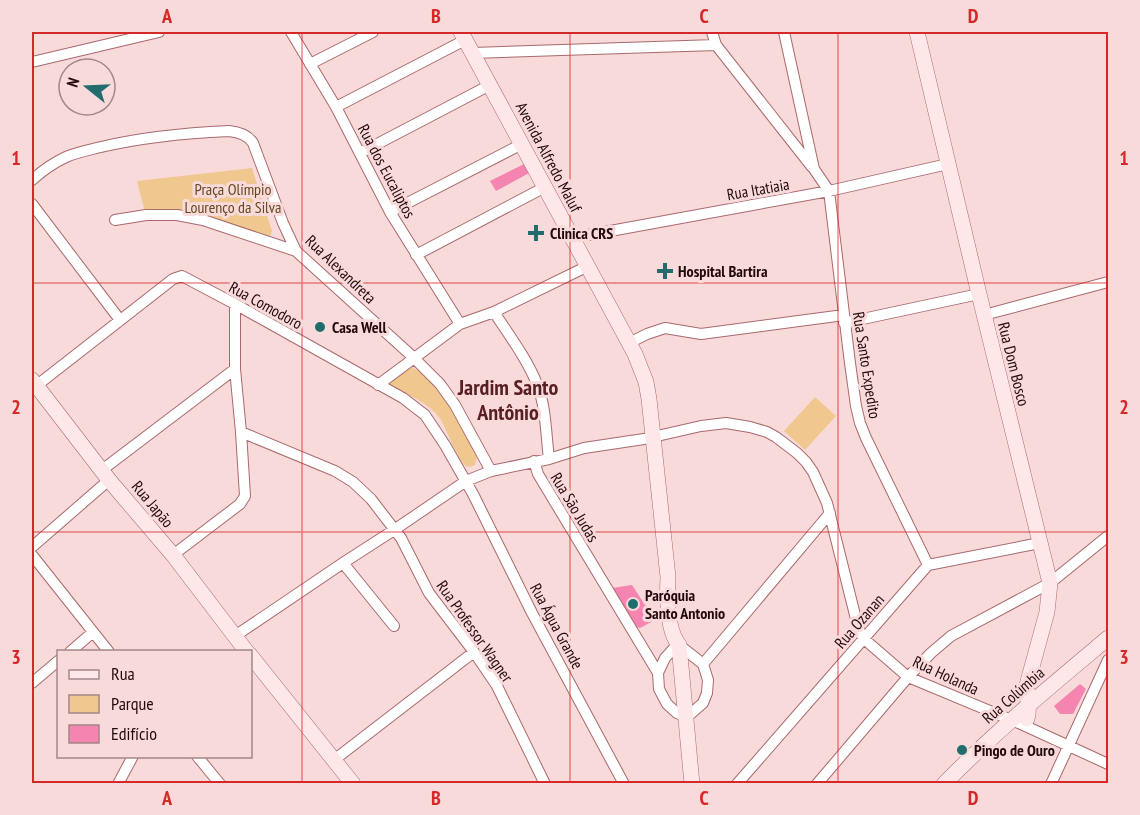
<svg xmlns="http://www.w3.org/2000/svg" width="1140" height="815" viewBox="0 0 1140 815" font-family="'PT Sans Narrow',sans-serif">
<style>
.green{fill:#f0c88f}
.building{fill:#f484b0}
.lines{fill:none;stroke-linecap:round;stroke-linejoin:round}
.street-casing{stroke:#aa696c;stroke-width:12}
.secondary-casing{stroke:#aa696c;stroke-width:16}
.street{stroke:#fff;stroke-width:10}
.secondary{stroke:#fee7e8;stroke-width:15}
.grid{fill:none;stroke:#d62828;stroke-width:1.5;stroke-opacity:0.55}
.poi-dot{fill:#216d6d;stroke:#f8dadb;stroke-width:2}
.labels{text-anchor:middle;stroke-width:6;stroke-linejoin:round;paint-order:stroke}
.street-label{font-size:16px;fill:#22090c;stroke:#f8dadb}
.park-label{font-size:16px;fill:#63481d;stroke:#f8dadb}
.poi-label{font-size:16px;font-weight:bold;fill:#22090c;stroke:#f8dadb;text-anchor:start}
.district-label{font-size:22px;font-weight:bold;fill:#571e25;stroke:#f8dadb}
.neatline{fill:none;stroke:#d62828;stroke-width:2}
.grid-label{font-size:20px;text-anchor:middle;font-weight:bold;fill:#d62828}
</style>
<rect width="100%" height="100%" fill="#f8dadb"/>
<path class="green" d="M252,168L272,231L270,237L145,212L137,181Z
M410,367C435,374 462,427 474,450L477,457L475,465C471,466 470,468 466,466C459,462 446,429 441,420C430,403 408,395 391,386L389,383Z
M815,397L836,416L805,450L784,431Z"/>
<path class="building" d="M526,163L531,172L496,191L490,181Z
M632,585L655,620L640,628L634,626L612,588Z
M1080,684L1086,689L1073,714H1060L1054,706Z"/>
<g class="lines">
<defs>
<path id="street" d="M291,32L336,107L390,212L460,324
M712,32L716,45L812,167
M784,32L814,169L829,191L850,363L856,406L860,423L866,438L928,565
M472,53L716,45
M32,62L159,32
M310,64L373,32
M336,107L465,40
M360,153L490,85
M32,180C42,171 53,163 66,157C77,152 89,150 101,147C143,137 186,133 229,131C239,132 248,135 253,143L283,223L296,251L413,357L440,384L455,405L491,471
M32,204L120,320
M390,212L522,144
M115,220L146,215H177L203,220L296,251
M572,238L829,191L948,164
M416,255L545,187
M494,312C509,335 527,359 537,384C546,406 546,435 549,459
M984,315L1108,282
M844,323L979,294
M629,343L647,334L665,328L701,334L844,315
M378,385L460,324L494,312L588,266
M36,386L173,279L182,276L235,304L403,398L425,415L445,445L473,494L532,613L624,784
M241,432L335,471L353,482L371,499L401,538L429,593L474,652L497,686L545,784
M534,461L538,474L658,673
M102,470L235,369
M32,547L109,480
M32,555L109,652
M173,555L240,504L245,496L241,432L235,369V304
M343,563L394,626
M235,636L343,563L394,530L466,481L491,471L549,459L584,448L644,439L701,426L726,423L750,427L767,432L776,437L797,453L806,462L813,472L827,503L858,627L863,638L908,677L1021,724L1108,764
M679,645L703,664L708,680L707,693L703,703L687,717L677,713L667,704L659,689L658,673L665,658L675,647Z
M70,652L93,632
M703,664L830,513
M32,683L58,661
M197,756L220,784
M334,760L474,652
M118,784L133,756
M737,784L928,565L1040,543
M817,784L908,677L931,653L951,636L1050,583L1108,536
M1051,784L1108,660"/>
<path id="secondary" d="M461,32L635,354L646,382L649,399L668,577C667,596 667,630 679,645L692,784
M917,32L979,294L1050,583L1047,612L1027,685C1026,697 1031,707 1027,719
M32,380L109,480L173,555L247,652
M250,655L353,784
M944,784C996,731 1052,685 1108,638"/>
</defs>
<use href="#street" class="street-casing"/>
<use href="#secondary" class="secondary-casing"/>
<use href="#street" class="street"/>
<use href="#secondary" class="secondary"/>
</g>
<path class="grid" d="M302,32V784M570,32V784M838,32V784M32,283H1108M32,532H1108"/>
<g class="poi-dot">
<path d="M533 224h6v6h6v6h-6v6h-6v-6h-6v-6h6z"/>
<path d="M662 262h6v6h6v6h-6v6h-6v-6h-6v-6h6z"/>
<circle cx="320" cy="327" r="6"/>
<circle cx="633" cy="604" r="6"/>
<circle cx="962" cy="750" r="6"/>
</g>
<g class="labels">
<g class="street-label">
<text transform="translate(549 157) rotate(62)" y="6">Avenida Alfredo Maluf</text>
<text transform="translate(387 171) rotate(62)" y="6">Rua dos Eucaliptos</text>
<text transform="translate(758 189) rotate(-10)" y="6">Rua Itatiaia</text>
<text transform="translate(341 269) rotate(44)" y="6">Rua Alexandreta</text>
<text transform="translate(266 305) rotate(29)" y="6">Rua Comodoro</text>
<text transform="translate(1014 364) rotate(76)" y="6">Rua Dom Bosco</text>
<text transform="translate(867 365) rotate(81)" y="6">Rua Santo Expedito</text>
<text transform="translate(153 504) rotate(50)" y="6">Rua Japão</text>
<text transform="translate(575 507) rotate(59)" y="6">Rua São Judas</text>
<text transform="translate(859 621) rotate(-49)" y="6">Rua Ozanan</text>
<text transform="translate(557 626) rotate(62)" y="6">Rua Água Grande</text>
<text transform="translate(475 631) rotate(55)" y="6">Rua Professor Wagner</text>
<text transform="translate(946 675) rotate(25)" y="6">Rua Holanda</text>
<text transform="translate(1013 695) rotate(-41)" y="6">Rua Colúmbia</text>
</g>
<g class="park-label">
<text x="233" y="195">Praça Olímpio<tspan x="233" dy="18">Lourenço da Silva</tspan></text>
</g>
<g class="poi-label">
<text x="550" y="239">Clinica CRS</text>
<text x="678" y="277">Hospital Bartira</text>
<text x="332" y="333">Casa Well</text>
<text x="645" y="601">Paróquia<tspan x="645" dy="18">Santo Antonio</tspan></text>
<text x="974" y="756">Pingo de Ouro</text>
</g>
<g class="district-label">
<text x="508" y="395">Jardim Santo<tspan x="508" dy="25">Antônio</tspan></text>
</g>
</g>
<rect width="1140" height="815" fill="none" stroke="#f8dadb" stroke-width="66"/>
<rect x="57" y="650" width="195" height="108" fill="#f8dadb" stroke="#a28688" stroke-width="1.5"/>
<rect x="69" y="670" width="30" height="9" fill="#fee7e8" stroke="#a28688" stroke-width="1.5"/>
<text x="111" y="680" font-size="18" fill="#22090c">Rua</text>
<rect x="69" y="695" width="30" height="18" fill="#f0c88f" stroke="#a28688" stroke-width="1.5"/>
<text x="111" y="710" font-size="18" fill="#22090c">Parque</text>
<rect x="69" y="725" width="30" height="18" fill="#f484b0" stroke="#a28688" stroke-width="1.5"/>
<text x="111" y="740" font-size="18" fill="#22090c">Edifício</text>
<g transform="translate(87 87) rotate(288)"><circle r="28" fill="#f8dadb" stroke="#a28688" stroke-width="1.5"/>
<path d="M0-4.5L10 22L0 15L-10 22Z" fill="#216d6d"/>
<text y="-9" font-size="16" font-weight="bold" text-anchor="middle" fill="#22090c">N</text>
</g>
<rect x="33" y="33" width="1074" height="749" class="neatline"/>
<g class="grid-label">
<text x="167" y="23">A</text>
<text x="436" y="23">B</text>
<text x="704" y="23">C</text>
<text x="973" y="23">D</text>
<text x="16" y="165">1</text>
<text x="1124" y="165">1</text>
<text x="16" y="414">2</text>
<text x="1124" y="414">2</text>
<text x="16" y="664">3</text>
<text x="1124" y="664">3</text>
<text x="167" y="805">A</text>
<text x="436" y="805">B</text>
<text x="704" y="805">C</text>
<text x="973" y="805">D</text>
</g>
</svg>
